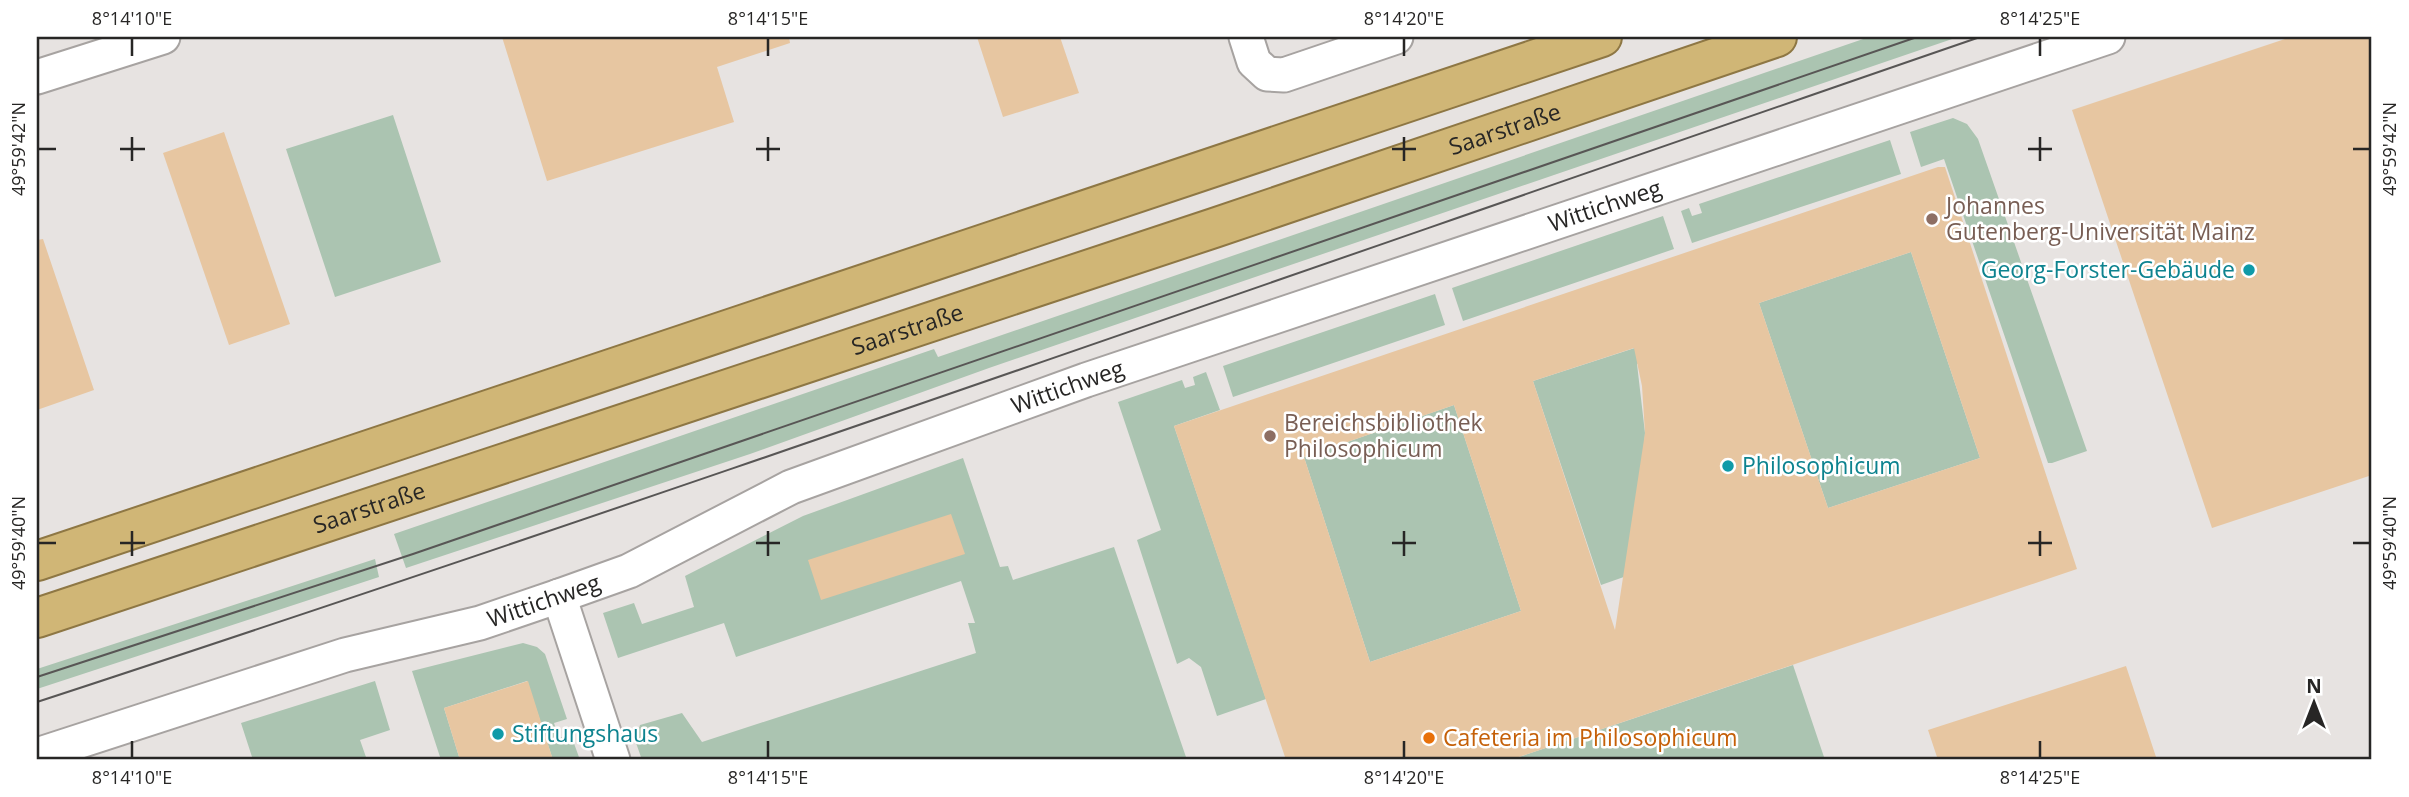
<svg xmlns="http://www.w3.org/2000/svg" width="2409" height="797" viewBox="0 0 2409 797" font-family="'Open Sans',sans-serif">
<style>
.green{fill:#abc4b1}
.building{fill:#e7c6a1;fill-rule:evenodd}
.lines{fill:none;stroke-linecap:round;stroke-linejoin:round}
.minor-casing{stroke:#a7a3a1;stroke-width:37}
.trunk-casing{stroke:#8e7744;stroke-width:42}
.minor{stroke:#fff;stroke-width:33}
.trunk{stroke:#d0b676;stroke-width:38}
.tram{stroke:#585655;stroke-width:2}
.ticks{fill:none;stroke:#272625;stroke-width:2.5}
.education-dot{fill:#8d6e63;stroke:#fff;stroke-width:2.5}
.culture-dot{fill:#0f9aa8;stroke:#fff;stroke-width:2.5}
.food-dot{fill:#e8710a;stroke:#fff;stroke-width:2.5}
.labels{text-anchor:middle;stroke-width:5;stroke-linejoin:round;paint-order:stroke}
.street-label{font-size:23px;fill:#272625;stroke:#fff}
.education-label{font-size:23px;fill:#785e54;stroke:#fff;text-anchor:start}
.culture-label{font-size:23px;fill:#0d838f;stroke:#fff;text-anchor:start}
.food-label{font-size:23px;fill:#c56008;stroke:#fff;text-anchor:start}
.neatline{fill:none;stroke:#272625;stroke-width:2.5}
.ticks-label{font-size:18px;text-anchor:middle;fill:#272625}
</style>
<rect width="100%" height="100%" fill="#e7e3e1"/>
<path class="green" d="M1869,37H1958L989,368L750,454L406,568L394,534L934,349L938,357Z
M393,115L441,262L335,297L286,149Z
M1953,118L1967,124L1978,139L2087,451L2052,463H2048L1944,159L1921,167L1910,132Z
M1890,140L1901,174L1692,243L1681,211L1689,208L1692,216L1702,213L1699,204Z
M1663,216L1674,249L1463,321L1452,288Z
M1911,252L1980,458L1828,508L1759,303Z
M1435,294L1445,325L1233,397L1223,366Z
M1678,334L1637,364L1645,433L1638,572L1601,585L1533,381Z
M1206,372L1220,410L1174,426L1266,699L1217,716L1201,667L1189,658L1177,664L1137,540L1161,530L1118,402L1182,380L1185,388L1195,385L1193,377Z
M1454,405L1521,611L1370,662L1304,457Z
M963,458L1000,567L1008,566L1013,580L1114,547L1187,760H642L635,740L640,725L682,713L702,742L976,653L968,623H975L961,581L736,657L724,623L618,658L603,613L634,603L642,624L694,607L685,576L803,516Z
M375,559L379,577L37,689V669Z
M523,643L537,647L545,654L567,719L554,723L559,738L571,735L580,760H553L527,681L444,708L460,760H441L412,671Z
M1793,665L1825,760H1510Z
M375,681L390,730L360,740L367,760H253L241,723Z"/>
<path class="building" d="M502,37H789L790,43L717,67L734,122L547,181Z
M977,37H1060L1079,93L1003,117Z
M2291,37H2372V475L2212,528L2072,110Z
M224,132L290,324L229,345L163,153Z
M1938,167H1945L2077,569L1510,760H1286L1174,426ZM1911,252L1980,458L1828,508L1759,303ZM1634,348L1642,386L1645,433L1615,630L1533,381ZM1454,405L1521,611L1370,662L1304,457Z
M43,239L94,390L37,410V240Z
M951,514L965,554L821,600L808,560Z
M2126,666L2157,760H1938L1928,730Z
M528,681L553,760H460L444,708Z"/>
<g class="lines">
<defs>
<g id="minor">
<path d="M1246,37L1254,62L1267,74L1284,75L1396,37"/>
<path d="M37,77L163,37"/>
<path d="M559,596L613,760"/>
<path id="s1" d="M37,755L345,655L480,623L559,596L629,571L791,487L1086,380L2108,37"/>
</g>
<g id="trunk">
<path d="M37,561L1602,37"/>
<path id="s2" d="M37,618L1214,228L1777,37"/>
</g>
</defs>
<use href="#minor" class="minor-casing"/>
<use href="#trunk" class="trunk-casing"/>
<use href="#minor" class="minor"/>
<use href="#trunk" class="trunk"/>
<path class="tram" d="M37,677L413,554L1917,37
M37,702C687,489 1332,260 1980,37"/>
</g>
<path class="ticks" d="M132,38V56M768,38V56M1404,38V56M2040,38V56M132,137V161M768,137V161M1404,137V161M2040,137V161M38,149H56M120,149H145M756,149H780M1392,149H1416M2028,149H2052M2353,149H2370M132,531V556M768,531V556M1404,531V556M2040,531V556M38,543H56M120,543H145M756,543H780M1392,543H1416M2028,543H2052M2353,543H2370M132,741V758M768,741V758M1404,741V758M2040,741V758"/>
<g class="education-dot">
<circle cx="1932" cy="219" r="7"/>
<circle cx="1270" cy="436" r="7"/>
</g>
<g class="culture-dot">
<circle cx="2249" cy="270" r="7"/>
<circle cx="1728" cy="466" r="7"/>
<circle cx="498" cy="734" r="7"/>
</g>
<circle class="food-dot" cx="1429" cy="738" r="7"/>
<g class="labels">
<g class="street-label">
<text dy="8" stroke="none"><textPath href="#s2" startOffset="1547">Saarstraße</textPath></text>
<text dy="8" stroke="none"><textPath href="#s1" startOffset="1664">Wittichweg</textPath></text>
<text dy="8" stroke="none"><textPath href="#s2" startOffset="917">Saarstraße</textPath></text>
<text dy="8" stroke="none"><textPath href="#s1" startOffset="1097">Wittichweg</textPath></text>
<text dy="8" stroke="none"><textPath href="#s2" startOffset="350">Saarstraße</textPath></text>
<text dy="8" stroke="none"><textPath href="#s1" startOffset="530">Wittichweg</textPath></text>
</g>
<g class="education-label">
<text x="1946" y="214">Johannes<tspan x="1946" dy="26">Gutenberg-Universität Mainz</tspan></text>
<text x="1284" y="431">Bereichsbibliothek<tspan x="1284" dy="26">Philosophicum</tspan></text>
</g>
<g class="culture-label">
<text x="2235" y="278" text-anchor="end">Georg-Forster-Gebäude</text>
<text x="1742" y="474">Philosophicum</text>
<text x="512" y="742">Stiftungshaus</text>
</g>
<g class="food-label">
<text x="1443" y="746">Cafeteria im Philosophicum</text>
</g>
</g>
<rect width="2409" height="797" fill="none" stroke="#ffffff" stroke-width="77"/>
<g transform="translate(2314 703)" stroke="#ffffff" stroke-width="5" paint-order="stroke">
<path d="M0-5L12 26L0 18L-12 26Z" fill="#272625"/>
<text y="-10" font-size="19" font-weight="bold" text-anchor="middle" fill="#272625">N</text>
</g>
<rect x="38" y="38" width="2332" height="720" class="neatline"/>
<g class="ticks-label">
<text x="132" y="25">8°14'10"E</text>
<text x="768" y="25">8°14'15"E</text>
<text x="1404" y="25">8°14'20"E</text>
<text x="2040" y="25">8°14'25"E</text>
<text transform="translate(19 149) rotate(-90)" y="6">49°59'42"N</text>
<text transform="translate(2390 149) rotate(-90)" y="6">49°59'42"N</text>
<text transform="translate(19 543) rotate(-90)" y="6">49°59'40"N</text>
<text transform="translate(2390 543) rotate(-90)" y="6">49°59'40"N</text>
<text x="132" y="784">8°14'10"E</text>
<text x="768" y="784">8°14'15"E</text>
<text x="1404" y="784">8°14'20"E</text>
<text x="2040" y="784">8°14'25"E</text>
</g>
</svg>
